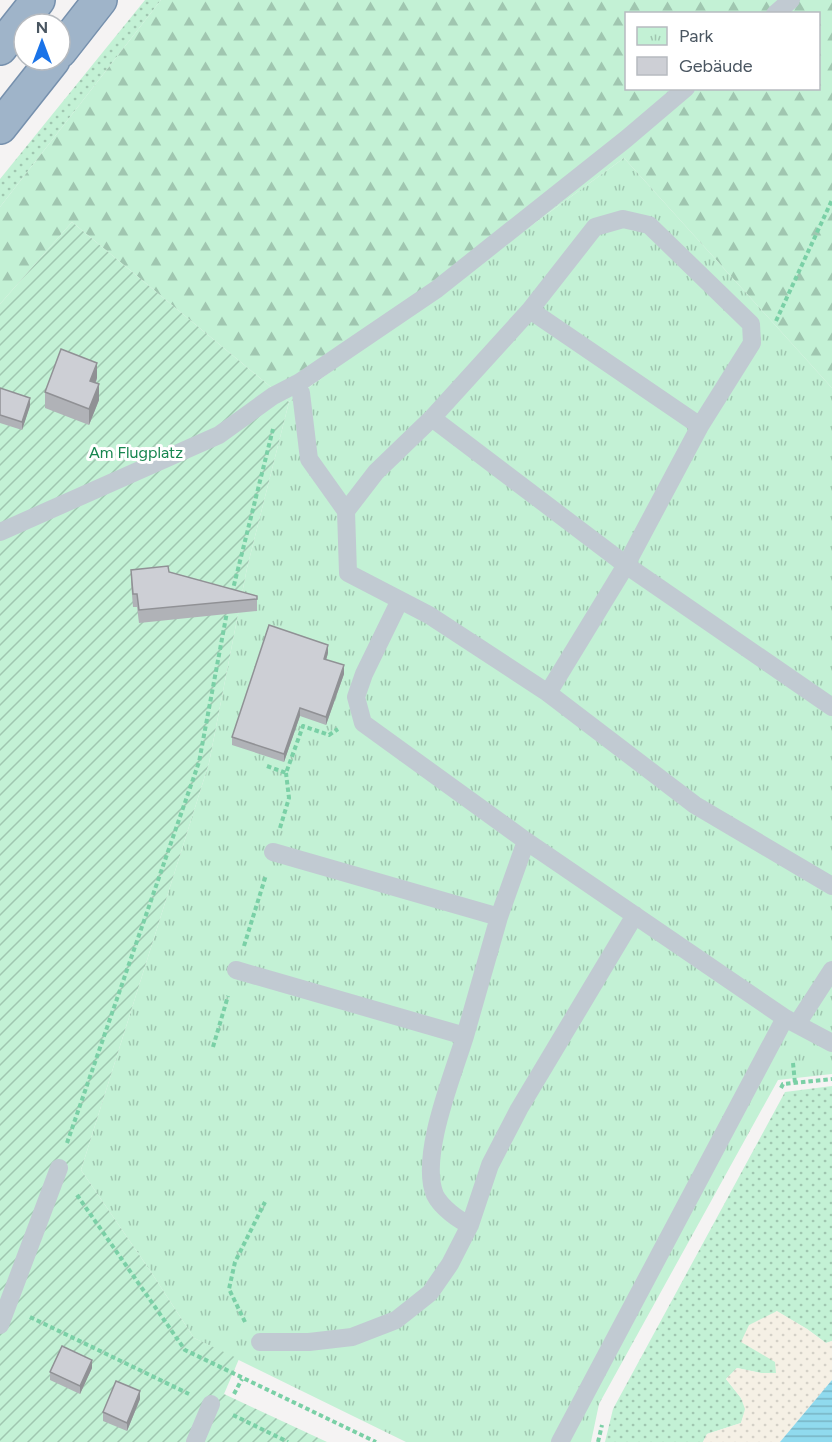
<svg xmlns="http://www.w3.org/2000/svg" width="832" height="1442" viewBox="0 0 832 1442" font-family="Figtree,sans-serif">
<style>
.grass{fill:url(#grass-dots)}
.forest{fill:url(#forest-firs);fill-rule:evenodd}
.sand{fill:url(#sand-dots)}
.park{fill:url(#park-tufts)}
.garden{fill:url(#garden-furrows)}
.water{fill:url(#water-rules)}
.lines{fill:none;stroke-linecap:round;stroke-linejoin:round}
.trunk-casing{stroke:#7690ad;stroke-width:36}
.path{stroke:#7ad0a6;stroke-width:4;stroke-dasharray:4.5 3;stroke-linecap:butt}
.service{stroke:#c1cad2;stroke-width:18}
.trunk{stroke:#9fb4c9;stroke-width:33}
.wall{fill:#b0b2b7}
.shaded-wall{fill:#909195}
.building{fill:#cdcfd5;stroke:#909195;stroke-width:1.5}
.labels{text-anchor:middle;stroke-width:6;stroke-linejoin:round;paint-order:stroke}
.park-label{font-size:16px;fill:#17864f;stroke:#fff}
</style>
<defs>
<pattern id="grass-dots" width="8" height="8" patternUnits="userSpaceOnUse" patternTransform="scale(1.5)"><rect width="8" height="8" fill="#c3f1d5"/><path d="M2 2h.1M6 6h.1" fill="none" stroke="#a0c6b0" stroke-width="1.8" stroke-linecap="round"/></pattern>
<pattern id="forest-firs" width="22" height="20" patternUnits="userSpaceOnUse" patternTransform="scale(1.5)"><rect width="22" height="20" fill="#c3f1d5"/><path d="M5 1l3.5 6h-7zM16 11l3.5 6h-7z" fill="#a0c6b0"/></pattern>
<pattern id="sand-dots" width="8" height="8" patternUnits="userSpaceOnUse" patternTransform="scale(1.5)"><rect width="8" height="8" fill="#f5f0e5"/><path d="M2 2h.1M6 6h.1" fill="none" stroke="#d4d0c7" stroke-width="1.8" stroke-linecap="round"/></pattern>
<pattern id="park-tufts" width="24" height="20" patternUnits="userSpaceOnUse" patternTransform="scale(1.5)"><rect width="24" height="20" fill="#c3f1d5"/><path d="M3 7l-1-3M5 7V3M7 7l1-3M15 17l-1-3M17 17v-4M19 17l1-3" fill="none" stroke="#a0c6b0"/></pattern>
<pattern id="garden-furrows" width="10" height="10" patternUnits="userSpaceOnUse" patternTransform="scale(1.5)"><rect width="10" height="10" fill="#c3f1d5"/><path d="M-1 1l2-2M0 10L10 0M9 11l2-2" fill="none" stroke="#a0c6b0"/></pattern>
<pattern id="water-rules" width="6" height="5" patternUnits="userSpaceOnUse" patternTransform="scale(1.5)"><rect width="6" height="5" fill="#90daee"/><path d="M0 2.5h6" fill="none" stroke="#78b4c4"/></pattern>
</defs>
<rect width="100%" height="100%" fill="#f5f3f3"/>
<path class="grass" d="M145,0H161L0,207V179Z
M832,1086V1341L826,1343L807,1329L776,1311L777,1373H761L737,1368L726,1379L741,1398L746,1409L741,1423L707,1434L703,1442H605L613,1409L785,1092Z"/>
<path class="forest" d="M161,0H832V388L624,158L289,402L72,222L0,304V207ZM626,14H818V88H626Z"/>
<path class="sand" d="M777,1311L807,1329L826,1343L832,1341V1380L780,1442H703L707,1434L741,1423L745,1409L741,1398L726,1379L737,1368L761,1373H776L775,1362L741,1342L749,1325Z"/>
<path class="park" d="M624,158L832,388V1074L778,1080L599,1404L591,1442H406L194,1338L151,1272L81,1170L209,763L247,568L289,402Z"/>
<path class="garden" d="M72,222L289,402L247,568L209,763L81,1170L151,1272L194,1338L239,1359L224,1394L327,1442H0V304Z"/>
<path class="water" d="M832,1380V1442H780Z"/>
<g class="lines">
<defs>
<path id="trunk" d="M0,48L38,0
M60,51L100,0
M0,127L53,60"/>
</defs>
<use href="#trunk" class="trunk-casing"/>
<path class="path" d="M776,321L832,200
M232,593L273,429
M267,766L286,773L303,726L329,735L338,729
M280,828L289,798L286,773
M244,946L266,875
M213,1047L228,996
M793,1063L795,1083
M781,1088L783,1084L832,1079
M67,1143L199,762L227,612
M77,1195L185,1350L376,1442
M30,1317L189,1394
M245,1322L229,1289L235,1262L265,1202
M234,1394L242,1379
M233,1415L288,1442
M598,1442L602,1425"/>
<path class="service" d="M775,14L791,0
M530,310L700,426
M301,393L309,459L346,511L348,573L429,615L548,693
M346,511L376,472L432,418L530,310L595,227L623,219L649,225L751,324L752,343L700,426L626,565L432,418
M0,532L219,435L273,396L300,382L437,289L626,139L686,88
M400,600L364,674L356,697L363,723L526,841L785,1018L832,1043
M832,707L626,565L548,693L695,805L832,886
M273,852L499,917
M236,970L465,1036L499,917L526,841
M797,1024L832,970
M465,1036C453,1075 419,1157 435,1195C441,1207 458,1220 470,1225
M0,1325L59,1168
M260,1342H309L352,1337L396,1320L430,1293L450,1264L470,1225L490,1165L519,1109L635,915
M195,1442L211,1404
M560,1442L785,1018"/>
<use href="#trunk" class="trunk"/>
</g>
<path class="wall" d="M97,378L96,383L99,400L89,425L45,408V392Z
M0,388L30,406L22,430L0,423Z
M131,570L169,572L257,596V611L139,623L137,607H133L131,582Z
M328,653L326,660L344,674L326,725L300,716L284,762L232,745V737Z
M92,1368L80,1394L50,1380V1372Z
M140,1399L127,1431L103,1421V1412Z"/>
<path class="shaded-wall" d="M97,363V378L90,396V381Z
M99,384V400L89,425V409Z
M30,398V406L22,430V422Z
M328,645V653L324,667V659Z
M344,665V674L326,725V717Z
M300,708V716L284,762V754Z
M92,1360V1368L80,1394V1386Z
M140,1391V1399L127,1431V1423Z"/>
<path class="building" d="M61,349L97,363L90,381L99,384L89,409L45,392Z
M0,388L30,398L22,422L0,415Z
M168,566L169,572L257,596V599L139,610L137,594H133L131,570Z
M269,625L328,645L324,659L344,665L326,717L300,708L284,754L232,737Z
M62,1346L92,1360L80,1386L50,1372Z
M116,1381L140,1391L127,1423L103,1412Z"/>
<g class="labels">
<g class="park-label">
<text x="136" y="458">Am Flugplatz</text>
</g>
</g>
<rect x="625" y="12" width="195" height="78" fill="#ffffff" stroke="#b7bbc0" stroke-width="1.5"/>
<rect x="637" y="27" width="30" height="18" fill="url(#park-tufts)" stroke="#b7bbc0" stroke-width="1.5"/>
<text x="679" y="42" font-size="18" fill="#4a5661">Park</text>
<rect x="637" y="57" width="30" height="18" fill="#cdcfd5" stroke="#b7bbc0" stroke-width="1.5"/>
<text x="679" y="72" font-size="18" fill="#4a5661">Gebäude</text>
<g transform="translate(42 42)"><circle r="28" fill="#ffffff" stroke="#b7bbc0" stroke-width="1.5"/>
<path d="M0-4.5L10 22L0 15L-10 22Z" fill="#1a73e8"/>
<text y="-9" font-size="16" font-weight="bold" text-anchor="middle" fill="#4a5661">N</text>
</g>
</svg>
